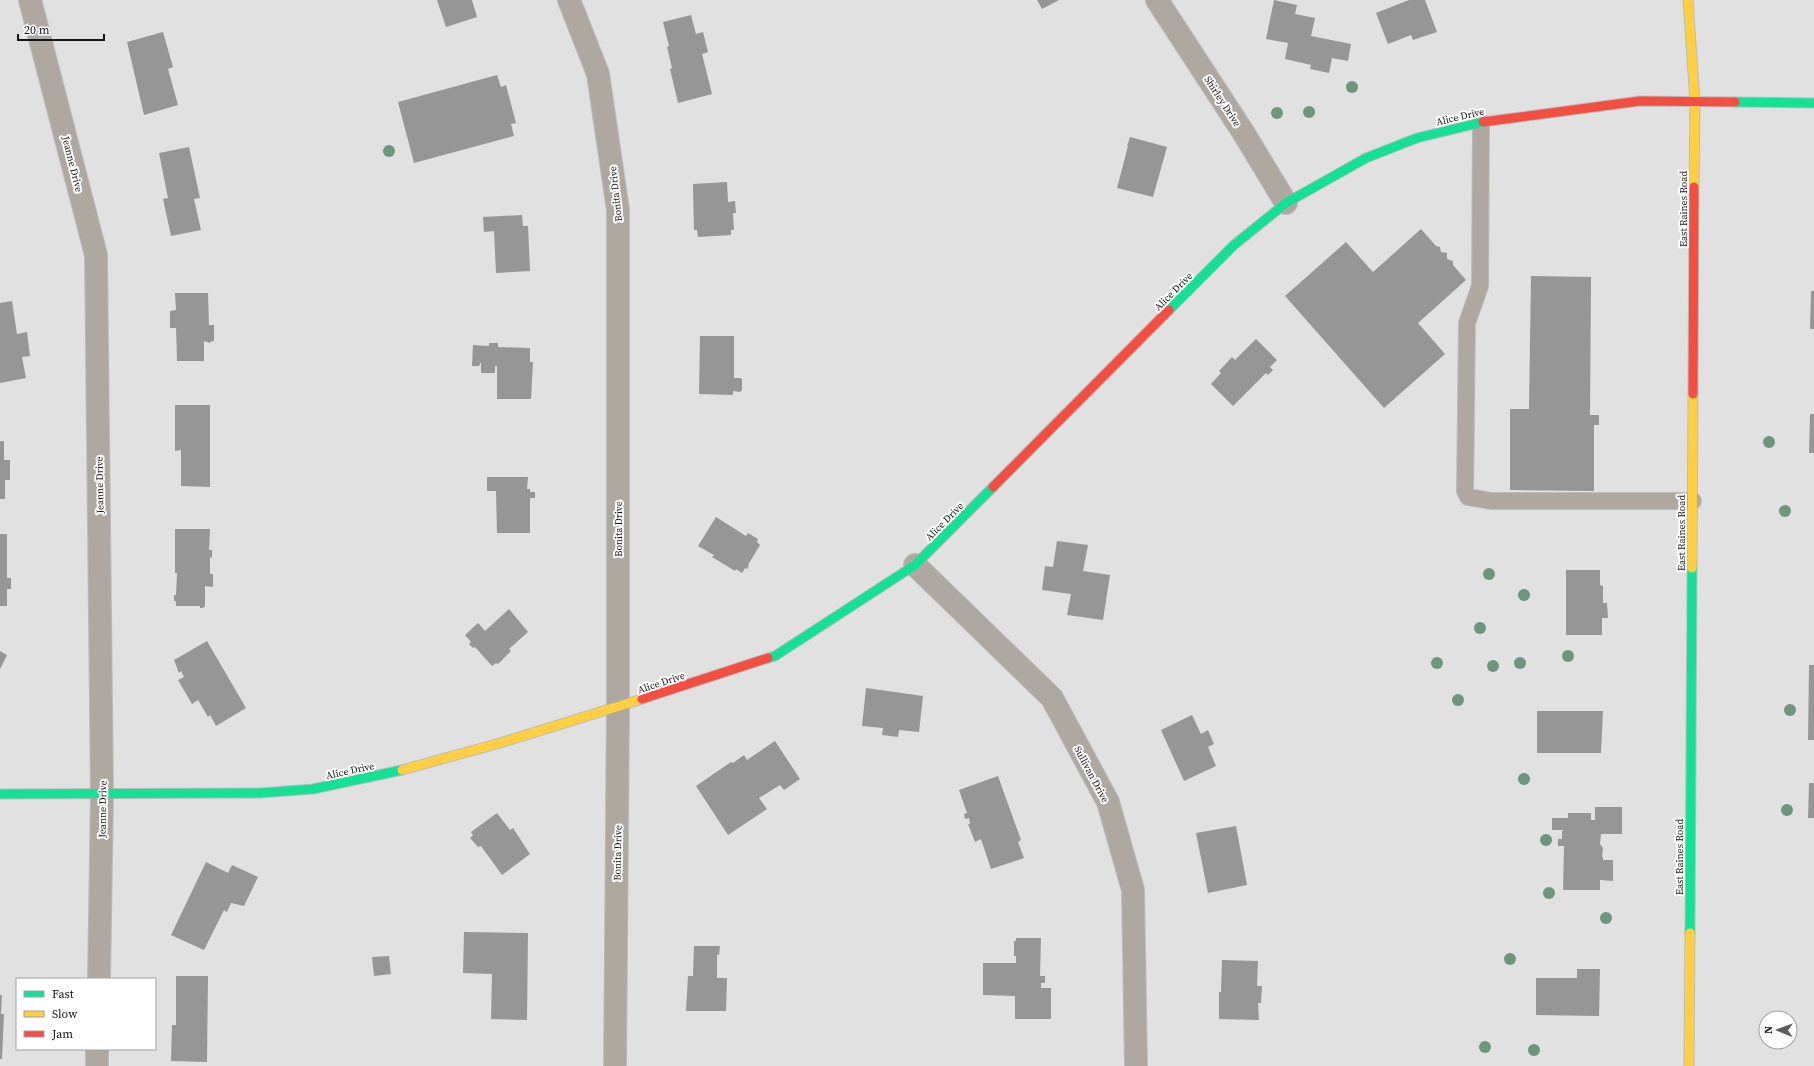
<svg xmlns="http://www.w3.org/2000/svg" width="1814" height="1066" viewBox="0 0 1814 1066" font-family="'Source Serif 4',serif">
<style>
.building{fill:#979697}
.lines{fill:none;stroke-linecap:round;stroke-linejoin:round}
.lane-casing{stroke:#bcbcbc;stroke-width:18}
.street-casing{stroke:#bcbcbc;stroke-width:24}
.fast-casing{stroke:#bcbcbc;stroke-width:11}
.slow-casing{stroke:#bcbcbc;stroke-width:11}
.jam-casing{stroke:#bcbcbc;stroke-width:11}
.lane{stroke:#aea8a0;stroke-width:16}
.street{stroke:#aea8a0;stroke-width:22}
.fast{stroke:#16e098;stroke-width:9}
.slow{stroke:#ffcf43;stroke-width:9}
.jam{stroke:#f24e42;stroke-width:9}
.tree{fill:#6e967d}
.labels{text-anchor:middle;stroke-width:4;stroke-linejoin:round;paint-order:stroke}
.street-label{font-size:10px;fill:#151516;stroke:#fff}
</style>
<rect width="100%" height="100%" fill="#e1e1e1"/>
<path class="building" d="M437,0H472L477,17L446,27Z
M1037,0H1059L1042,9Z
M1274,0L1297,5L1295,14L1315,18L1311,36L1351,44L1348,61L1332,58L1329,73L1310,69L1311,65L1285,59L1288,43L1266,39Z
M1409,0H1425L1437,32L1413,40L1411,35L1388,44L1376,13Z
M691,15L696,34L703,32L708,52L702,54L712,94L678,103L670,69L672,68L667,47L669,46L663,22Z
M163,32L173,67L168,69L178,105L144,115L127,42Z
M497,75L501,87L506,85L516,123L511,124L514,136L414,163L398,102Z
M1130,137L1167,147L1153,197L1117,188L1128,146H1127Z
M189,147L200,198L194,199L201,230L171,236L163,199L168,198L159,153Z
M727,182L728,202L735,201L736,213H733L734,230H731V235L698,237L697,230H694L693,184Z
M522,215L523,226H528L530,271L496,273L494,231L484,232L483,217Z
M1421,229L1436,246L1440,247L1441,252L1447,253V259L1453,261V265L1466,280L1418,323L1445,354L1384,408L1285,296L1346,242L1373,272Z
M1531,276L1591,277L1590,415H1599V425H1594V491L1510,490V409H1529Z
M1811,291H1814V329H1810Z
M175,293H208L209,325H214V341L210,342V343L204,341V361H177L176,328H170V311L176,310Z
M12,301L17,334L27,332L30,356L22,357L26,378L0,383V303Z
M700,336H734V378H740L742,379V390L740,392L733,391V395L699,394Z
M1256,339L1277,360L1270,367L1273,370L1268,375L1266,373L1233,406L1211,384L1221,373L1219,371L1232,357L1235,360Z
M489,343H498V347L530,348V362H533L531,399H497V366H495V373H481V362L479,366H472L473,345L489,346Z
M175,405H210V487L181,486V450L175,451Z
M1810,414H1814V453H1809Z
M0,441H4V460H10V480H5V499H0Z
M487,477H528L527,489H530V492H535V498H530V533H497L496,491H487Z
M716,517L746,536L748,533L758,539L757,542L760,545L748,565L749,566L747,569L745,568L742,573L736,569L735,571L712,557L714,555L698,546Z
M175,529H210L209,550H212V558L210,557V574H213V587L205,586V606L203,608H200V606H176V601H174V595H176L177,573H175Z
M0,534H7V578H11V589H7V606H0Z
M1057,541L1088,545L1083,571L1110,575L1103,620L1067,615L1071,594L1042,590L1045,566L1053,567Z
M1566,570H1600V585L1603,586V603H1607L1608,618H1602V635H1566Z
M509,609L528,632L509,649L511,651L498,664L496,663L492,666L475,647L473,648L469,644L471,642L465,635L478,623L485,631Z
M207,641L246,708L216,726L210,715L208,717L198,700L192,704L178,680L184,677L181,671L179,673L174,660Z
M0,651L7,655L0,669Z
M1809,665H1814V740H1808Z
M866,688L923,696L919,732L899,730L898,737L882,735L883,728L862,726Z
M1537,711H1603L1601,753H1537Z
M1192,715L1201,734L1208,730L1214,744L1208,747L1216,766L1184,781L1161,730Z
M775,741L800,779L784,790L780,785L759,798L767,809L728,835L696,786L731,762L733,763L744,755L747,760Z
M998,776L1021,840L1018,842L1024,858L991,869L981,839L975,842L968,824H970L969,818L965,819L964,814L967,813L959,790Z
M1809,783H1814V818H1808Z
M1595,807H1622V834H1601L1600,844L1603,848L1602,857H1603V860H1613V881L1600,880V890H1563L1564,846H1558V839H1562V831L1564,830H1552V818H1568V813H1591V820H1595Z
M497,813L510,830L513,828L530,854L502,875L481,846L478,847L470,838L473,835L471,832Z
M1236,826L1247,885L1208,893L1196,833Z
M206,862L228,873L232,865L258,877L244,906L231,903L227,912L224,910L204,950L171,935Z
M464,932L528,933L527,1020L491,1019L492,974L463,973Z
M1016,938H1041L1040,976H1045V983H1041V988H1051V1019H1015V996L983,995V963H1016V956H1014V941H1016Z
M694,946H720L719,955H717V978H727L726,1011H686L688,976H693Z
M389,956L391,974L374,976L372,957Z
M1222,960L1258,961L1257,986H1262L1261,1003H1258L1259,1020L1219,1019V992H1221Z
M1577,969H1600L1599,1016L1536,1015V978H1577Z
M176,976H208L207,1062L171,1061L172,1025H176Z
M0,995H2L1,1014H4L2,1059H0Z"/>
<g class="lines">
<defs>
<path id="lane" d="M1481,122L1480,286L1467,323L1465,491L1468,497L1491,501H1693"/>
<path id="street" d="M30,0L96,255L102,795L99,979
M569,0L598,74L618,210V707L615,1066
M1157,0L1243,132L1286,203
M915,565L1052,698L1108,802L1133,890L1136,1066
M97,1066V1049"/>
<path id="fast" d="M1735,102L1814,103
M1169,310L1234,245L1286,203L1366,158L1417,138L1483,122
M768,658L775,656L915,565L993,487
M0,794L260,793L313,789L402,770
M1690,933L1692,568"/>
<path id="slow" d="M1688,0L1695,101L1694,187
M1692,568L1693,394
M402,770L500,743L642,699
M1689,1066L1690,933"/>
<path id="jam" d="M1483,122L1640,101L1735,102
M1693,394L1694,187
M993,487L1169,310
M642,699L768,658"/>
</defs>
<use href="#lane" class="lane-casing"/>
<use href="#street" class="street-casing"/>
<use href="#fast" class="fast-casing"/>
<use href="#slow" class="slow-casing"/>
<use href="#jam" class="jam-casing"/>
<use href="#lane" class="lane"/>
<use href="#street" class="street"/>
<use href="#fast" class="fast"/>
<use href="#slow" class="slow"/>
<use href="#jam" class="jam"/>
</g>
<g class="tree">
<circle cx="1352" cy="87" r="6"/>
<circle cx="1309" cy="112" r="6"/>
<circle cx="1277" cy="113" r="6"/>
<circle cx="389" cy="151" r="6"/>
<circle cx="1769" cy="442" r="6"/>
<circle cx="1785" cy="511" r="6"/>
<circle cx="1489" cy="574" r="6"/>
<circle cx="1524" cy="595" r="6"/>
<circle cx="1480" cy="628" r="6"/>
<circle cx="1568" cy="656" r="6"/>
<circle cx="1437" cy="663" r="6"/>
<circle cx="1520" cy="663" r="6"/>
<circle cx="1493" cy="666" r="6"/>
<circle cx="1458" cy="700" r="6"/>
<circle cx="1790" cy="710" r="6"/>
<circle cx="1524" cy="779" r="6"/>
<circle cx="1787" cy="810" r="6"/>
<circle cx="1546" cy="840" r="6"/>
<circle cx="1549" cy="893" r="6"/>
<circle cx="1606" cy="918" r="6"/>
<circle cx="1510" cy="959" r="6"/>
<circle cx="1485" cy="1047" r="6"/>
<circle cx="1534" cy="1050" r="6"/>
</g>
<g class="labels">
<g class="street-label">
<text transform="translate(1223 101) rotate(57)" y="4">Shirley Drive</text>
<text transform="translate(1460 116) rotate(-13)" y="4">Alice Drive</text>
<text transform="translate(73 164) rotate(76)" y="4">Jeanne Drive</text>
<text transform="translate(615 194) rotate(-96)" y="4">Bonita Drive</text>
<text transform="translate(1683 209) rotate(-90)" y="4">East Raines Road</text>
<text transform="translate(1173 291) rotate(-45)" y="4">Alice Drive</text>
<text transform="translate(99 485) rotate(-91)" y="4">Jeanne Drive</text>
<text transform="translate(944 521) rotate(-45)" y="4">Alice Drive</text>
<text transform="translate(618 529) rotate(-90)" y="4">Bonita Drive</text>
<text transform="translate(1681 533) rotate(-90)" y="4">East Raines Road</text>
<text transform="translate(661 682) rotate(-18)" y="4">Alice Drive</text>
<text transform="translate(350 770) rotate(-12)" y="4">Alice Drive</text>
<text transform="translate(1092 774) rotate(62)" y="4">Sullivan Drive</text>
<text transform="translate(102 809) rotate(-89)" y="4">Jeanne Drive</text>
<text transform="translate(617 853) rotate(-89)" y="4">Bonita Drive</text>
<text transform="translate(1679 857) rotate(-90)" y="4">East Raines Road</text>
</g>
</g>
<rect x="16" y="978" width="140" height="72" fill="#ffffff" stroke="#a1a1a2"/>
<rect x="24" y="991" width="20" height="6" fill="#16e098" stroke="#a1a1a2"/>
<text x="52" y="998" font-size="12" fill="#151516">Fast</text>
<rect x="24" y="1011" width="20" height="6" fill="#ffcf43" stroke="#a1a1a2"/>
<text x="52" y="1018" font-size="12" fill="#151516">Slow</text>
<rect x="24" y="1031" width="20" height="6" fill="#f24e42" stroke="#a1a1a2"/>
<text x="52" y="1038" font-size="12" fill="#151516">Jam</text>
<g transform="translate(1778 1030) rotate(271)"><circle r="19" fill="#ffffff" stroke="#a1a1a2"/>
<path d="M0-3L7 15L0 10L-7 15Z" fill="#5c5c5d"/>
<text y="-6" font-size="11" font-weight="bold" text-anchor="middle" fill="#151516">N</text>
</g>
<path d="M18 34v6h86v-6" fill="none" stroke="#151516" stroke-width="2"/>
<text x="24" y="34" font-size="12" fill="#151516" stroke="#ffffff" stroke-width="3" paint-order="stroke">20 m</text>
</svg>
